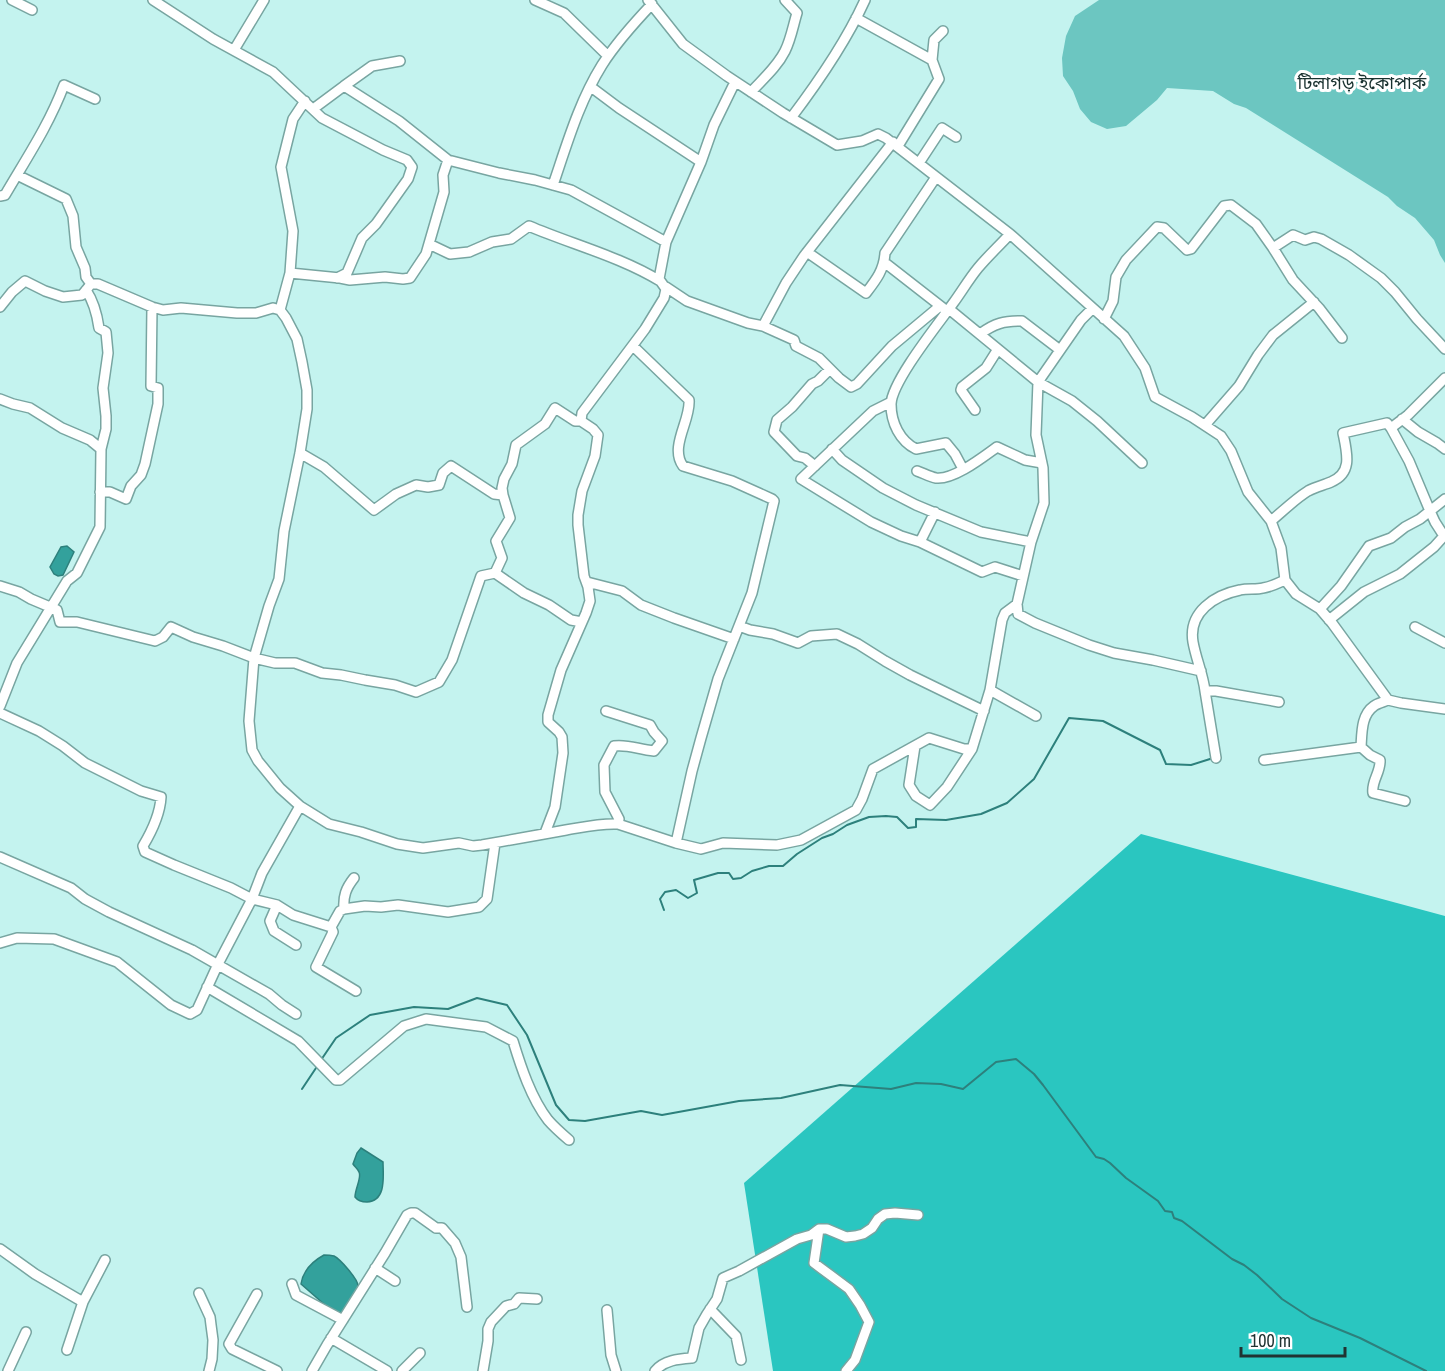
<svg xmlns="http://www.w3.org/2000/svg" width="1445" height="1371" viewBox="0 0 1445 1371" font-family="'Archivo Narrow','Noto Sans Bengali',sans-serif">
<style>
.green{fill:#6cc6c1}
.forest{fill:#2ac6c0}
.water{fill:#33a19c;stroke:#2d807c;stroke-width:1.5}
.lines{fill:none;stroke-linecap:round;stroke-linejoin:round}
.stream{stroke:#2d807c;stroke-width:2}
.minor-casing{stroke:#78a5a1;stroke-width:12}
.minor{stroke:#fff;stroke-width:9}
.labels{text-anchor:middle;stroke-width:6;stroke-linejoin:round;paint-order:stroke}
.park-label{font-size:18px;fill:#19312f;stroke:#fff}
</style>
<rect width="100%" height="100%" fill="#c4f3ef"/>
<path class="green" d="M1099,0H1445V263L1440,255L1434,240L1415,218L1397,206L1388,197L1246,108L1234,104L1213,91L1167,88L1157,100L1126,126L1107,129L1091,122L1080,109L1073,91L1063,76L1062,58L1066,36L1075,16Z"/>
<path class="forest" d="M1141,834L1445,916V1371H773L744,1183Z"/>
<path class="water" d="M67,546L74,552L63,575L58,576L54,574L50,567L61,547Z
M361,1148L383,1162C383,1175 387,1201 367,1202C362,1202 358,1201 355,1197C355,1189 362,1177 359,1172C358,1169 355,1167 353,1164L357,1153Z
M324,1255C328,1255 330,1255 334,1256C340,1259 358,1279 358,1286C357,1294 348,1305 344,1312L338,1313L332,1311L301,1284C303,1271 313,1261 324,1255Z"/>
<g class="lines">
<path class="stream" d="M664,910L660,899L665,892L676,890L688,898L697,893L694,880L718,873H729L733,879L741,878L752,871L769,866H783L797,854L822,838L833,834L847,825L869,817L886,816L897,817L908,828L916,827V819L946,820L981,814L1007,803L1034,779L1069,718L1103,721L1160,750L1166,764L1191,765L1210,759
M321,1060L336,1038L370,1015L414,1007L448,1009L477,998L507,1005L527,1035L556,1105L569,1120L585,1121L641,1111L662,1115L739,1101L781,1098L840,1085L891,1089L916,1083L941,1084L963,1089L996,1062L1016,1059L1034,1074L1043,1085L1096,1157L1104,1159L1110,1163L1126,1178L1158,1201L1165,1211L1172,1212L1174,1218L1182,1221L1232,1259L1244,1265L1257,1275L1282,1299L1311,1318L1360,1338L1426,1371
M302,1089L318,1065"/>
<defs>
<path id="minor" d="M12,0L32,10
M153,0L213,39L273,72L322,118L383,150L407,160L412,167L408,179L376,224L362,238L347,273L337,278
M535,0L564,13L608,56
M648,0L683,44L727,76L783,113L837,145L862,141L878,134L886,138L1010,234L1124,336L1145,368L1155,397L1192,417L1221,436L1231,451L1248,492L1271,521L1281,548L1285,580L1296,594L1320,609L1332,623L1388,700L1401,703L1445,709
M856,18L932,60
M234,50L264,0
M344,86L372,66L400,61
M591,87L619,108L701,162
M751,92C763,79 777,67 785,51C791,39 793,26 797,13L785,0
M313,109L344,86L399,121L448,160L499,173L535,180L571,190L666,242L659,279L666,289L664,298L645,329L582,413L581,421L593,429L598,435L595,456L582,491L578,515V525L584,576L588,587L590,601L586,613L561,670L548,715V722L559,732L562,737L563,753L555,807L545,833
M791,118C819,81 846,42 865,0
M898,146L939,79L932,60L934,40L943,31
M919,163L942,128L956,137
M17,175L66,199L73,216L76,247L85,268L86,277L91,284
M553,185C567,144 579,102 602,65C616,43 634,23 652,4
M0,196L5,195C26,159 49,125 64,85L95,99
M666,242L701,162L714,125L735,82
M429,244L450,254L469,252L492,242L511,239L529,226C571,244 621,257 660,281
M1273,248L1293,280L1319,308L1342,338
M807,252L866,293C876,280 884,270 885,253L936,177
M884,262L943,308
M290,273L340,278L350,280L385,277L403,279L410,278L426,254L444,192L443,175L448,160
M666,287L687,301L748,323L763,326L786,283L804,256L893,142
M86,290C94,302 97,314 99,328L106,332L108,353L103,388L106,416V429L101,449
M0,307L12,292L25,281L45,291L63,297L82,295L91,284H98L152,307L163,310L181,308L237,313H256L273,308L280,310L286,318L297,339L302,362L307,390V409L300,453L284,531L279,579L269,606L254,658L249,721L252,750L258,761L280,788L300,806L329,824L361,832L397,844L423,848L459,843L473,846L482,845C511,840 538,835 566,830C584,827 600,823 618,824L676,843L701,849L723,843L777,845L801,840L856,810L862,799L873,769L929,738L964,749H972L990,690L1002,620L1005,613L1017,604L1031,542L1044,503L1043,468L1036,435L1038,382L1081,320L1092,309
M949,309L1038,382L1072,401L1097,421L1142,463
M280,310L290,273L293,231L281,167L293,119L305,101
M1104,319L1113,301L1116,277L1126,260L1157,227L1164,228L1187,250L1191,249L1224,206L1231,205L1256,224L1273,248L1293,235L1305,240L1314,237L1321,239L1349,255L1381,278L1395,292L1417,319L1445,349
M763,326L794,340L796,346L819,358L830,369
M980,334C995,323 1004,321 1022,321L1060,350
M633,346L689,400C691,420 669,447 683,466L732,481L772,499L774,501L752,593L718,679L701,738L692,771L676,843
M0,399L13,404L30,408L62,428L90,440L101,449L100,527L77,573L67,581L17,663L0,706
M891,402L873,411L801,479L871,522L901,536L920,542L982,572L995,567L1023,576
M975,410L961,390L962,387L986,368L998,349
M1402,419L1418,432L1437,443L1445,449
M581,421H575L555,408L545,424L516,445L512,464L504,479L502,488L503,495L510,518L496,541L502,558L495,573L524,593L549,605L571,620L582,622
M1205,425L1239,386L1258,355L1273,335L1314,302
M832,449L842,460L883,488L916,505L981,532L1031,542
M300,453L324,467L374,510L396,494L416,485L428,487L439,485L443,473L451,466L494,494L503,495
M815,466L805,458L797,456L774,432L777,420L792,407L812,384L818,381L830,369L839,378L851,387L857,384L892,346L940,306
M963,469L955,454L946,443L916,449C900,441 891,423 891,404C892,381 939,323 954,302C962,291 969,279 978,268C988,256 999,246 1010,234
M917,471C923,473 930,477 936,478C954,480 983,457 997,447L1025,460L1042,463
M100,492H110L126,499L131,486L141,475L145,464L158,404V388L151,386L152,307
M1271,521C1283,511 1295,499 1308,491C1315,487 1324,485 1331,482C1353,473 1347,453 1343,433L1387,423L1391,428
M920,542L935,512
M587,582L622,591L641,605L674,618L734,639
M0,586L19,592L31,599L57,610L60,622H77L155,641L163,637L171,627L193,637L223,646L254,658L275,663H295L322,673L341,675L365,680L395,685L416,692L439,682L452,660L481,576L495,573
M1017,604L1018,614L1035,623L1089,645L1114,653L1153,660L1201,671
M1320,609L1341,586L1369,546L1391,538L1405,527L1420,519L1430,511L1409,461L1391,428L1408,415L1445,378
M1329,620L1364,592L1400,574L1434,547L1444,536L1435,522L1430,511L1445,499
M739,626L750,630L773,634L798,643L811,636L837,634L858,644L885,661L910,675L984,711
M1415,627L1445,643
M990,690L1036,716
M1205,691L1216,758
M1279,702L1216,691H1205C1203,674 1196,659 1193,642C1188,612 1215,595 1240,590C1248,588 1256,590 1263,588C1271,587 1278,583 1285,580
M606,711L650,725L654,732L662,741L654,751C639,750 629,744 614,746L604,765L605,792L619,819L618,824
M0,713L39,731L63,746L85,763L141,791L161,797C160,815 152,831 143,846L145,852L174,865L231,888L252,899L277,905L293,915L331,927L340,911L344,909L365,906L381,907L398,905L448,912L479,907L487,899L495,843
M915,746L909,785L916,796L930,805L947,787L972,749
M1361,747L1370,755L1380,760C1381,772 1371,781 1373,793L1405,801
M1264,760L1361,747C1362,733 1361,715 1374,706C1378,703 1384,702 1388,700
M0,857L71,888L85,899L109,912L192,950L269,994L282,1005L296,1014
M277,905L270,921L274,931L296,945
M344,909C343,896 346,888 354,878
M331,927L333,932L316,967L356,991
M0,943L17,938L54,939L117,962L171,1005L190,1014L197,1010L218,964L252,899L262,873L300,806
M207,987L298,1041L336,1080H340L404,1026L426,1019L486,1027L513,1041C521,1067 531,1098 548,1120C554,1127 562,1134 569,1140
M819,1229L814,1263L849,1289L860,1305L869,1322L855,1360L846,1371
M0,1249L35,1274L83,1302L67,1350
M375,1268L395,1281
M292,1284L296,1295L343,1320
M199,1293L210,1317L211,1325L213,1340L212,1359L209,1371
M257,1294L229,1344L232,1349L277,1371
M83,1302L105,1260
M710,1309L736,1336L741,1360
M607,1310L611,1355L616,1371
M331,1338L387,1371
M8,1371L26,1332
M312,1371L327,1345L385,1253L407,1215L411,1213H415L436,1228H442L455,1243L461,1257L467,1307
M402,1371L420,1353
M483,1371L488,1341V1329L491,1322L506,1306L514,1304L519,1298L537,1299
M655,1371C664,1360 679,1359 692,1358L699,1328L707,1314L717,1299L723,1278L739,1271L797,1239L811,1235L819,1229H827L846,1237L855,1236L863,1234L872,1228L878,1219L885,1214L895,1213L918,1215"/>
</defs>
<use href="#minor" class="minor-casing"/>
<use href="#minor" class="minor"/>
</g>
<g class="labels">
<g class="park-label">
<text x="1362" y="89">টিলাগড় ইকোপার্ক</text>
</g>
</g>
<path d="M1241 1347v9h104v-9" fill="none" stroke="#203332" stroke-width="3"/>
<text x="1250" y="1347" font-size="18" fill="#203332" stroke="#ffffff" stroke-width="4.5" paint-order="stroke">100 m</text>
</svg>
